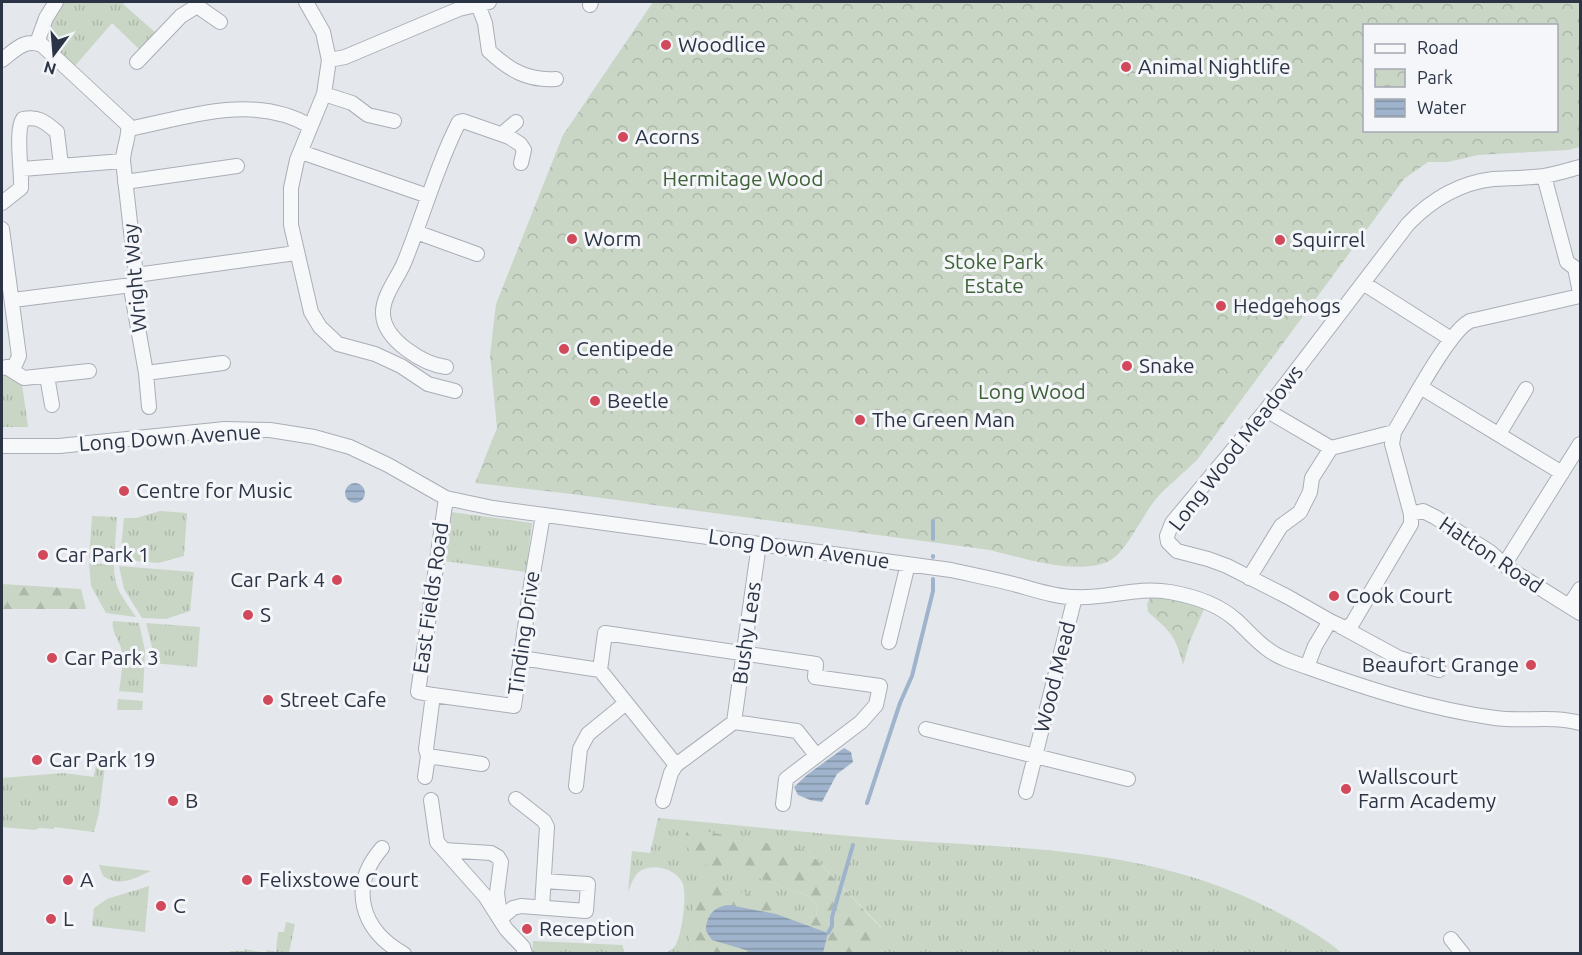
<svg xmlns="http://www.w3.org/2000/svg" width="1582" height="955" viewBox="0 0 1582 955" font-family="Ubuntu,sans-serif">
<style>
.grass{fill:url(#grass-tufts)}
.forest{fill:url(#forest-firs)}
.park{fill:url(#park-crowns);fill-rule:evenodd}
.garden{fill:#c9d6c5}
.water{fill:url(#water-rules)}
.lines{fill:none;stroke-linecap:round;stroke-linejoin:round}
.stream{stroke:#9fb4cc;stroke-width:4}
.minor-casing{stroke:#a9aeb7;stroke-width:16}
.minor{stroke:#f7f8fa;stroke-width:14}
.poi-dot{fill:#d1495b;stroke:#f4f6f9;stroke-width:2}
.labels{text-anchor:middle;stroke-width:6;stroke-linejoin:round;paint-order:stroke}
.poi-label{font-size:21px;fill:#2b3445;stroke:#f4f6f9;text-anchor:start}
.park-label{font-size:21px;fill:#3f6138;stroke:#f4f6f9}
.street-label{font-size:21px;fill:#2b3445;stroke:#f4f6f9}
</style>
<defs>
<pattern id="grass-tufts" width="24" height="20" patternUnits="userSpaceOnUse" patternTransform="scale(1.5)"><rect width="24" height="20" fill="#c9d6c5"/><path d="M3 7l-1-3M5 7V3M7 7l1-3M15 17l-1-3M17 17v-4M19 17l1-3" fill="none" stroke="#adb8ab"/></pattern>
<pattern id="forest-firs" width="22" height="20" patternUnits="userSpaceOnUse" patternTransform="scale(1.5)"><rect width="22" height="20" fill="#c9d6c5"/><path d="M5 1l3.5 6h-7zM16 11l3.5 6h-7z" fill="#adb8ab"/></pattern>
<pattern id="park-crowns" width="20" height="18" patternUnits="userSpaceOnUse" patternTransform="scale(1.5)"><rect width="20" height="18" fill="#c9d6c5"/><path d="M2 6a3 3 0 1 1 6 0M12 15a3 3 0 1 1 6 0" fill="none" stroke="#adb8ab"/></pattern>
<pattern id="water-rules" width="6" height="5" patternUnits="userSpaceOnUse" patternTransform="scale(1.5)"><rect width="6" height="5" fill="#9fb4cc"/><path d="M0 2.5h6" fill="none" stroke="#8293a7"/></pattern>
</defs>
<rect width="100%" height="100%" fill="#e4e7ec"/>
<path class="grass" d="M62,2H124L123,4L156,33L140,50L112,23L74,67C67,60 58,54 52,47C43,35 55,12 62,2Z
M8,372L22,384L28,427H2V373Z
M160,511L187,513L184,556L158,563L120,559L124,518H136Z
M451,512L532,523L526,572L444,561Z
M92,516L117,517L114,560L89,558Z
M89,563L114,565C114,590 123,597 136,617L106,613L91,586Z
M119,566L194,572L190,611L166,619L142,618L124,589Z
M113,621L139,623L145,651L143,693L119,691C121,677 124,662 121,648C118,639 111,630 113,621Z
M146,623L200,627L197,667L152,663V647Z
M96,765L105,766L99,813L94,832L54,827V829L39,828L35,830L2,827V778L63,773L94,777Z
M658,818C738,825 818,834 898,840C1030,849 1156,848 1277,912C1300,924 1323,937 1342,953H870L881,927L808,851L762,879L808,896L818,906L816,917L803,916L688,937L698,953H666C669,951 675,948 676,944C682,933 687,896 683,884C677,869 652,862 639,872C633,877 631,885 628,892L632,851L650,853Z
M99,865L151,871C135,878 119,888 103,876Z
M149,886L145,932L92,926L94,908L107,899Z
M286,922L295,924L289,953H230V951H244V949L266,953L267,950L276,952L278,932H284Z
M533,941L622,945L625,953H532Z"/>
<path class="forest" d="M2,584L81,589L86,609H2Z
M688,828L808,851L881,928L870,953H698L688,937C692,918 693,889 714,881L803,916L816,917L818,906L808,896L762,879L703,864L683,843Z"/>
<path class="park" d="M653,2H1580V147L1568,150L1478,155L1448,162H1428L1404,179L1197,460C1184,473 1168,485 1156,499C1143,514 1126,553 1109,561C1077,576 1022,558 990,550L572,494L475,483L497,428L490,355L496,304L563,135ZM1364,26H1556V130H1364Z
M1152,594L1205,607L1190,641L1183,665C1176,636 1170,631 1148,612L1147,604Z"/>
<path class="garden" d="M118,699L143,701L142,710H117Z"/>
<path class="water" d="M345 493a10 10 0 1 1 20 0a10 10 0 1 1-20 0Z
M844,748L851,752L853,762L837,774L822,802L810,800L798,795L794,787L808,774Z
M729,905L776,914L828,933L823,953H756L712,940L706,931C706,916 714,906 729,905Z"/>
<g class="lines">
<path class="stream" d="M933,521V539
M933,556V557
M867,803L900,703L912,676L933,591V579
M828,933L832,926V917L853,845"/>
<defs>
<path id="minor" d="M195,2L197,6L220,22
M306,2L323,32L329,60L324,94L297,160L291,188V225L311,312L320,327L338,344L375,354L401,366L428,384L455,391
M477,2L485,23L489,51C509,70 528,81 556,79
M590,5L591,2
M37,43L46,18L56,2
M2,60C15,50 25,38 42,45L128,125C130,135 123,149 123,161L136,275L132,285V294L146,373L149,407
M329,60L345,57L459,9L489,2
M137,62L181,16L197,6
M324,94L352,103L368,115L394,121
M129,129C188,117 254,93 310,126
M502,134L516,122
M301,152L428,196
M22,169L123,161
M1544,176L1567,262L1575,268
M125,182L237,166
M2,203L21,188C22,172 15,130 23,119C39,116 45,122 57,132L61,165
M2,229L19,356L15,365L2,368
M416,232L477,254
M1575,268L1580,293
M136,275L296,253
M1363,283L1451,339
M13,300L132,285
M446,367C423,364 384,340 383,314C382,297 397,279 404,263C423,217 436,167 459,122L463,121L509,137L520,144L524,150L521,163
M8,368L24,378L89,371
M146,373L223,363
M47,376L52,405
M1422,388L1562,473
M1266,410L1331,448L1394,432
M1499,434L1526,389
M2,446H59L225,429L270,430L314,437L350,447L388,465L446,498L493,508L951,570C973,575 995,579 1017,585C1036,590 1055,597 1075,597C1107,599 1137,586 1170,592C1193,596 1218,604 1236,620C1246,629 1255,640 1266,648C1277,657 1292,662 1307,667C1368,689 1430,709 1495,718C1523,722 1552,715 1580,723
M1411,514L1423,511L1435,517L1490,552L1508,568L1580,613
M1504,565L1580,444
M1249,578L1281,526L1300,512L1310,492L1312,478L1331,448
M1569,606L1580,589
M1330,621L1345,628L1352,624L1411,524V514L1392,444L1394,432C1409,408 1449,331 1470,321L1580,296
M1340,626L1399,658L1439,670
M889,642L908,564
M521,658L600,670L676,765
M1307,667L1315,646L1330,621L1288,597L1227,566L1208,559L1177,551L1168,542L1167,536L1172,523L1266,410L1408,224C1431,200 1459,183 1493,179C1510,178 1527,178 1544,176C1556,174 1568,170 1580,167
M600,670L605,633L816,664L815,677L880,686L876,705L861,722L786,779L783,804
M433,695L514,706L531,585L543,515
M734,722L759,544
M926,729L1128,779
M428,756L482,764
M425,777L428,756L426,749L433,695L418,692L446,498
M576,786L580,749L588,734L626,703
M1026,792L1075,597
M516,799L544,821L547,827L542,907
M431,800L437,842L485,896L506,929L523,947L525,954
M663,801L671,773L676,765L734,722L797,731L816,755
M382,848C348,887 361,930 404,954
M444,850L491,853L498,857L501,862L497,893L500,915
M501,918L513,908L521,906L586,911L588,884L544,881
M1451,939L1463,954"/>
</defs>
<use href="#minor" class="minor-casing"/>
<use href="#minor" class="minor"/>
</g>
<g class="poi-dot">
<circle cx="666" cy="45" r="6"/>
<circle cx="1126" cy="67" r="6"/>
<circle cx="623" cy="137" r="6"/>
<circle cx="572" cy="239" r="6"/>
<circle cx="1280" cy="240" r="6"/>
<circle cx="1221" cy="306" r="6"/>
<circle cx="564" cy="349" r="6"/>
<circle cx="1127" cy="366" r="6"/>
<circle cx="595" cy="401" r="6"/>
<circle cx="860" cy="420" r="6"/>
<circle cx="124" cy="491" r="6"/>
<circle cx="43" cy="555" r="6"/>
<circle cx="337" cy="580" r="6"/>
<circle cx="1334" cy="596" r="6"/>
<circle cx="248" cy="615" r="6"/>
<circle cx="52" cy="658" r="6"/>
<circle cx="1531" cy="665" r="6"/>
<circle cx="268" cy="700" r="6"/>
<circle cx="37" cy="760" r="6"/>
<circle cx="1346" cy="789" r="6"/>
<circle cx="173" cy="801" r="6"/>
<circle cx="68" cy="880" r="6"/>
<circle cx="247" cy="880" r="6"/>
<circle cx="161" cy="906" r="6"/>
<circle cx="51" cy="919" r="6"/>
<circle cx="527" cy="929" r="6"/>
</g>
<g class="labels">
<g class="poi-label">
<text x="678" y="52">Woodlice</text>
<text x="1138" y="74">Animal Nightlife</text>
<text x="635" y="144">Acorns</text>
<text x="584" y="246">Worm</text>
<text x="1292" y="247">Squirrel</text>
<text x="1233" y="313">Hedgehogs</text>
<text x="576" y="356">Centipede</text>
<text x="1139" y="373">Snake</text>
<text x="607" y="408">Beetle</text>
<text x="872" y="427">The Green Man</text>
<text x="136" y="498">Centre for Music</text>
<text x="55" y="562">Car Park 1</text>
<text x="325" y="587" text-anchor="end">Car Park 4</text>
<text x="1346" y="603">Cook Court</text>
<text x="260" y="622">S</text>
<text x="64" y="665">Car Park 3</text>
<text x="1519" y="672" text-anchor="end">Beaufort Grange</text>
<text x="280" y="707">Street Cafe</text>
<text x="49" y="767">Car Park 19</text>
<text x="1358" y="784">Wallscourt<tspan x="1358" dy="24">Farm Academy</tspan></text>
<text x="185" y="808">B</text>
<text x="80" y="887">A</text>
<text x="259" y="887">Felixstowe Court</text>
<text x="173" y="913">C</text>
<text x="63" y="926">L</text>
<text x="539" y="936">Reception</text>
</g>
<g class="park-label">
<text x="743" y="186">Hermitage Wood</text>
<text x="994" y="269">Stoke Park<tspan x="994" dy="24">Estate</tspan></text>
<text x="1032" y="399">Long Wood</text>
</g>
<g class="street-label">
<text transform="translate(135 278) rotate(-95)" y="7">Wright Way</text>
<text transform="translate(170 438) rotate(-4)" y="7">Long Down Avenue</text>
<text transform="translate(1236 448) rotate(-52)" y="7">Long Wood Meadows</text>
<text transform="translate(799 549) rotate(8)" y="7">Long Down Avenue</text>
<text transform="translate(1491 555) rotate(34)" y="7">Hatton Road</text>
<text transform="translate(431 598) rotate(-82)" y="7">East Fields Road</text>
<text transform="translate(524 633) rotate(-82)" y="7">Tinding Drive</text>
<text transform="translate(747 633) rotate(-82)" y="7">Bushy Leas</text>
<text transform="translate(1055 677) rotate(-76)" y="7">Wood Mead</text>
</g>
</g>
<rect width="1582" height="955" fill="none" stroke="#2b3445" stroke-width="6"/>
<rect x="1363" y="24" width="195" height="108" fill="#f4f6f9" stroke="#a4a8b1" stroke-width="1.5"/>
<rect x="1375" y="44" width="30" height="9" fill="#f7f8fa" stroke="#a4a8b1" stroke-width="1.5"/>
<text x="1417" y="54" font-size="18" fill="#2b3445">Road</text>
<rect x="1375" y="69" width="30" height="18" fill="url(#park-crowns)" stroke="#a4a8b1" stroke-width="1.5"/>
<text x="1417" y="84" font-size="18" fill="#2b3445">Park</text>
<rect x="1375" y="99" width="30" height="18" fill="url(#water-rules)" stroke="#a4a8b1" stroke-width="1.5"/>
<text x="1417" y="114" font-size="18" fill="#2b3445">Water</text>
<g transform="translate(54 54) rotate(196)" stroke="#f4f6f9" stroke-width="4.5" paint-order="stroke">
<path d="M0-4.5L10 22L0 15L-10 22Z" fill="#2b3445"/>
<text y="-9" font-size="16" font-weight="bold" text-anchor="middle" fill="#2b3445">N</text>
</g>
</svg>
